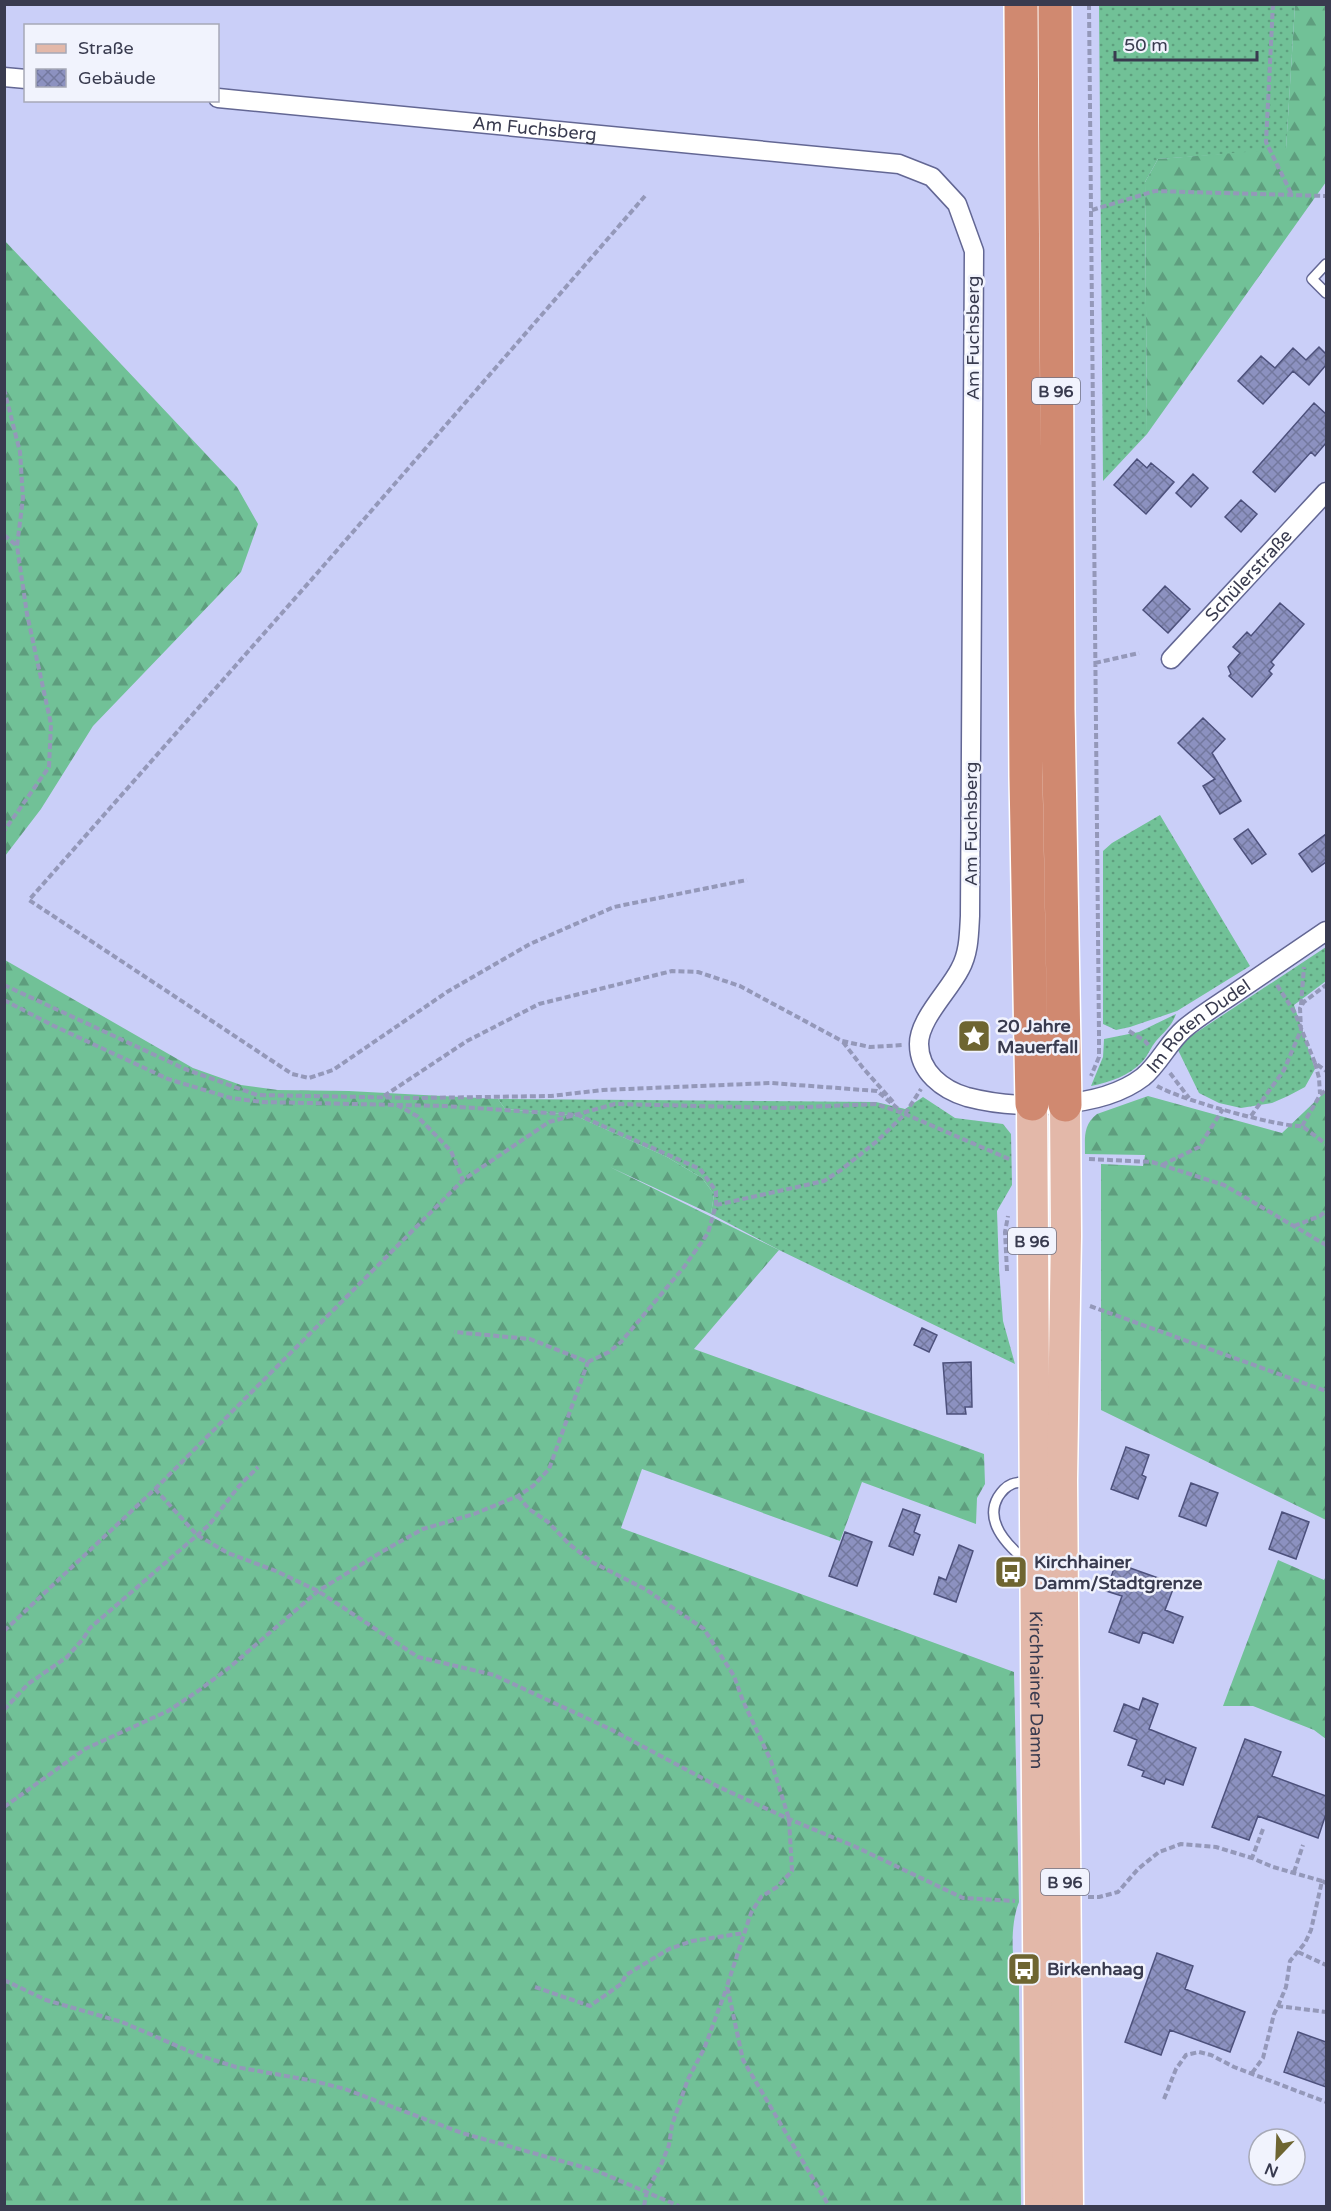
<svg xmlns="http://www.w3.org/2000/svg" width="1331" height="2211" viewBox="0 0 1331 2211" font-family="'Varela Round',sans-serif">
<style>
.grass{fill:url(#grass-dots)}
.forest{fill:url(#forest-firs)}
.building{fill:url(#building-cross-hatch);stroke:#4d517c;stroke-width:1.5}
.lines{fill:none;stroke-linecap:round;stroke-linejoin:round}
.lane-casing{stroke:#636794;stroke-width:12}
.street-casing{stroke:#636794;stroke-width:21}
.primary-casing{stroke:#fff;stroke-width:33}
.highway-casing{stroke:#fff;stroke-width:36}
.path{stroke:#9498b9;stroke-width:4;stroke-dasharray:6 3;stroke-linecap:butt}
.lane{stroke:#fff;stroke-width:9}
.street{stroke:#fff;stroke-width:18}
.primary{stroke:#e3b8a9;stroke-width:30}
.highway{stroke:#d08970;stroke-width:33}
.labels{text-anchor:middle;stroke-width:5;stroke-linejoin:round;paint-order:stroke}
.shield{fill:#f1f3fd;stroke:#707283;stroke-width:1.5}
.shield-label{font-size:16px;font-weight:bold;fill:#393b4f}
.street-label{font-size:18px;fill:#393b4f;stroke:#f1f3fd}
.poi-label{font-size:18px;font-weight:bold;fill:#393b4f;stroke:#f1f3fd;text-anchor:start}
</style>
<defs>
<pattern id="grass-dots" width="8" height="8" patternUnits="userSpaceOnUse" patternTransform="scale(1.5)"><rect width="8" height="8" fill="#71c197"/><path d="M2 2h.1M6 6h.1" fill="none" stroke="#5e9e7e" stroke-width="1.8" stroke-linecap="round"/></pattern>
<pattern id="forest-firs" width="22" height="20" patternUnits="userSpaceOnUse" patternTransform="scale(1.5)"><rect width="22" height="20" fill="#71c197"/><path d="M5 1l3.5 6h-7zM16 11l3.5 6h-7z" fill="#5e9e7e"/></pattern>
<pattern id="building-cross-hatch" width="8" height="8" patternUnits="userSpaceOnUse" patternTransform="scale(1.5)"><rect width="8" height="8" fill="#8c91c0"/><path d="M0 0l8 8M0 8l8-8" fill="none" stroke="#73789e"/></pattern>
</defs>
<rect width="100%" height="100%" fill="#cacff8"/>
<path class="grass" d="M1099,5H1295L1286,150L1158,159L1145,182L1147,434L1103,481Z
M1160,815L1250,966L1177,1011L1130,1027L1116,1030L1103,1024V851L1112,843Z
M1326,947V981L1294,1005L1315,1069L1305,1087L1288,1096L1272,1103L1241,1108L1219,1103L1199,1093L1178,1050L1191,1036Z
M1176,1014C1172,1026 1164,1032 1156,1041C1151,1047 1148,1055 1143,1061C1129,1076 1110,1082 1091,1086L1103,1057L1104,1039L1139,1032Z
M923,1097L955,1118L1003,1124L1011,1134L1012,1185L997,1211L999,1270L1003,1321L1015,1364L779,1250L711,1214L714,1194L702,1178L667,1157L574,1115L505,1109L498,1099L876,1102L905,1109Z"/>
<path class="forest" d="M1295,5H1326V182L1147,434L1145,182L1158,159L1286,149Z
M5,241L237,487L258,524L241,572L93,726L41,809L5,856Z
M5,960L193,1068L241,1085L278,1090L349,1091L498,1099L505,1109L574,1115L667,1157L702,1178L714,1194L711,1214L610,1167L779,1250L694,1349L984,1454L985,1484L977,1498L976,1524L862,1482L840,1541L642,1469L621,1528L1014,1672L1019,1902C1010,1924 1011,1963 1019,1985L1021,2206H5Z
M1326,1091V1520L1101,1410V1164L1143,1166L1145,1155L1085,1154C1085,1137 1083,1125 1097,1114L1148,1096L1282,1133Z
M1278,1560L1324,1580L1326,1576V1739L1314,1730L1253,1706H1223Z"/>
<path class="building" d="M1319,347L1326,354V365L1309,385L1293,371L1263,404L1238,381L1261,356L1275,368L1293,348L1306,360Z
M1314,403L1326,414V443L1315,456L1311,452L1275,492L1253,472Z
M1137,459L1147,468L1151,463L1174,482L1146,514L1114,485Z
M1193,474L1208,488L1191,507L1176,493Z
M1241,500L1257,514L1241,532L1225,517Z
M1165,586L1190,609L1168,633L1143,610Z
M1280,603L1304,624L1271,662L1274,665L1269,671L1272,674L1252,697L1229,676L1231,674L1228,667L1240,653L1233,647L1247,632L1251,636Z
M1203,718L1225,739L1212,753L1241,801L1220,814L1203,786L1215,779L1178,743Z
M1248,829L1266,854L1252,864L1234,839Z
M1326,834V862L1312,872L1299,854Z
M922,1328L937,1335L929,1352L914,1345Z
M971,1362L972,1407H965L966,1414H947L943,1363Z
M1126,1447L1149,1455L1142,1475L1146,1477L1138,1499L1111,1489Z
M1191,1483L1218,1493L1206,1526L1179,1516Z
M903,1509L920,1515L914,1532L920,1535L913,1555L889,1546Z
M1282,1512L1309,1522L1296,1559L1269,1549Z
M845,1532L872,1542L857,1586L829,1576Z
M959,1545L973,1551L956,1602L934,1594L939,1577L946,1580Z
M1116,1563L1175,1584L1165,1610L1183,1617L1173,1643L1143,1632L1139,1643L1109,1632L1122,1596L1106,1591Z
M1143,1698L1158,1704L1149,1729L1196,1748L1183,1785L1166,1779L1164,1784L1142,1776L1144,1771L1128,1765L1137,1740L1114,1731L1124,1704L1139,1710Z
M1245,1739L1281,1752L1272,1776L1326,1796V1814L1318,1838L1258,1816L1249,1840L1212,1827Z
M1157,1953L1193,1966L1185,1989L1245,2012L1230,2052L1170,2030L1161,2055L1125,2042Z
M1298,2032L1326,2042V2087L1284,2072Z"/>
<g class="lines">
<defs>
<path id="lane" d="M1326,264L1312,279L1326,293
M1029,1563C1011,1549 983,1523 998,1497C1002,1491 1005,1487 1012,1484C1017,1482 1024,1482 1030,1481"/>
<g id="street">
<path d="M4,77L26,79"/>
<path id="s1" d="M218,98L899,164L932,177L957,204L974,251L970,916C969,934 969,953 960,969C949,991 919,1019 919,1044C919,1072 943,1090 967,1097C1017,1110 1100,1110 1143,1077C1159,1064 1168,1043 1184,1029C1198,1017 1214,1007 1229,997C1261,975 1294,953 1326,931"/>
<path id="s2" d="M1171,659L1326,492"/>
</g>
<g id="primary">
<path id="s3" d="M1032,1104L1040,2206"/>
<path d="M1065,1105L1066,1236L1062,1480L1068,2206"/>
</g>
<path id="highway" d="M1021,4L1026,777L1032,1104
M1055,4L1058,710L1065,1105"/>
</defs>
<use href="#lane" class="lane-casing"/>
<use href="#street" class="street-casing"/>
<use href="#primary" class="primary-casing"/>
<use href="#highway" class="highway-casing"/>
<path class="path" d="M1089,4L1099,1035V1057L1091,1076
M1273,4L1266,142L1292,195
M645,196L319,571L29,900L292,1074L309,1078L333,1070L447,992L530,944L614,907L747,880
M1092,210L1155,191L1326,196
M4,389L20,452L23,498L17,546L27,614L51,724L49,767L4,831
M4,535L16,545
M1095,663L1139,653
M4,985L185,1069L257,1095L416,1098L551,1096L603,1090L771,1083L877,1091L902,1112
M1277,985L1295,1013L1315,1063L1326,1071
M4,1000L52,1025L168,1079L231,1098L262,1102L445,1106L578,1115L700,1169L716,1191V1205L708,1233L684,1267L621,1342L609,1352L588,1362L530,1339L454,1332
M1301,1005L1304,967
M1129,1031L1145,1041L1149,1046
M843,1042L863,1068L894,1103
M1315,1063L1319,1078L1320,1094
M1170,1073L1189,1098
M1157,1086C1179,1099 1277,1127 1302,1126L1326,1144
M384,1096L467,1041L539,1004L672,971L698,972L740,986L842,1041L870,1047L903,1045
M397,1105L417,1116L451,1151L463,1180
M1251,1116L1284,1070L1301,1030L1300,1008L1304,1002L1326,985
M1302,1126L1320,1095L1326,1090
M1089,1159L1152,1162L1224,1185L1326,1245
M1162,1165L1199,1147L1223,1109
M716,1205L824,1181L841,1170L877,1141L905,1114L921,1089
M1294,1226L1320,1216L1326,1211
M1007,1271L1005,1232L1008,1216
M1090,1306L1326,1391
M155,1489L197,1535L228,1553L276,1571L318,1591L418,1657L494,1675L610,1729L719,1787L789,1819L856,1847L963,1898L1015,1901
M518,1496L529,1509L548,1522L569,1544L592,1562L645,1589L704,1629L734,1676L743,1701L771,1761L789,1819L792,1871L777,1887L761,1897L751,1913L727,1986L743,2060L829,2206
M4,1631L155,1489L463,1180L549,1122L615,1104L783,1108L876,1104L905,1114L1009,1159
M4,1710L28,1684L67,1657L83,1639L90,1628L209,1525L239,1486L258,1467
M4,1807L85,1749L168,1711L198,1691L230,1667L318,1591L383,1551L423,1529L474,1514L518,1496L533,1486L549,1469L588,1362
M1263,1829L1252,1858L1273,1867L1322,1881
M1294,1872L1303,1845
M1088,1897H1099L1118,1892L1138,1869L1159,1852L1181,1844L1216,1847L1252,1858
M1298,1952L1326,1965
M4,1980L46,2000L122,2022L198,2055L236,2067L314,2081L345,2089L462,2133L597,2171L679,2206
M535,1987L590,2006L621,1984L626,1975L669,1949L692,1941L744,1933
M1278,2006L1286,1987L1290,1961L1305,1943L1311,1930L1322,1881L1326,1883
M1252,2073L1263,2058L1274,2014L1278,2006L1326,2012
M1164,2099L1176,2069L1186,2055L1199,2052L1211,2055L1234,2067L1326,2102
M644,2206L647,2191L661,2165L669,2145L672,2125L688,2079L704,2049L727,1987"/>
<use href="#lane" class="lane"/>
<use href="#street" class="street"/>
<use href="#primary" class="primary"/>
<use href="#highway" class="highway"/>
</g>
<defs>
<symbol id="sight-square" viewBox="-11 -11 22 22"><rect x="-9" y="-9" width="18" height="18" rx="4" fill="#6e6531" stroke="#f1f3fd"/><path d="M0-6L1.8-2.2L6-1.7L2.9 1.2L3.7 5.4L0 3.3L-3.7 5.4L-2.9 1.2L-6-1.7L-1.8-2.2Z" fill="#fff"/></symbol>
<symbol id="bus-square" viewBox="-11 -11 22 22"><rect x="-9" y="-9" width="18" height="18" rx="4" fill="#6e6531" stroke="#f1f3fd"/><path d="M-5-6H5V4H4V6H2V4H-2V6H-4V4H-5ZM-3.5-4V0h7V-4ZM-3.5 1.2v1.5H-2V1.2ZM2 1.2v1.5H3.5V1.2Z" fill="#fff"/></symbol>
</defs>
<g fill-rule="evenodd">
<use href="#sight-square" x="955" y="1017" width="38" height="38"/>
<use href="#bus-square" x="992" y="1553" width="38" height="38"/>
<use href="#bus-square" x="1005" y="1950" width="38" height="38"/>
</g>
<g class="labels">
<g class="shield">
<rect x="1032" y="378" width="48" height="26" rx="4.5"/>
<rect x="1008" y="1228" width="48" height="26" rx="4.5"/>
<rect x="1041" y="1869" width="48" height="26" rx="4.5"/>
</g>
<g class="shield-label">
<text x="1056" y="397">B 96</text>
<text x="1032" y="1247">B 96</text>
<text x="1065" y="1888">B 96</text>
</g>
<g class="street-label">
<text dy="6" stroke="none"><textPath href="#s1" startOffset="318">Am Fuchsberg</textPath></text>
<text transform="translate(973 338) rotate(-90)" y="6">Am Fuchsberg</text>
<text dy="6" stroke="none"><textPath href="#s2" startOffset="114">Schülerstraße</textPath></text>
<text transform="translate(971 824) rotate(-90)" y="6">Am Fuchsberg</text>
<text dy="6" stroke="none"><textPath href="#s1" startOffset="1947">Im Roten Dudel</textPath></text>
<text dy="6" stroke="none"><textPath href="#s3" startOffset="586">Kirchhainer Damm</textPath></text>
</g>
<g class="poi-label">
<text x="997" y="1032">20 Jahre<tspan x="997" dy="21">Mauerfall</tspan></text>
<text x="1034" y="1568">Kirchhainer<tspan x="1034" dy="21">Damm/Stadtgrenze</tspan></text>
<text x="1047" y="1975">Birkenhaag</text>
</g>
</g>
<rect width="1331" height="2211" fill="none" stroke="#393b4f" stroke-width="12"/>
<rect x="24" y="24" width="195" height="78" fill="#f1f3fd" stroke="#a7a9b7" stroke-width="1.5"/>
<rect x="36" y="44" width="30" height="9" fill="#e3b8a9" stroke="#a7a9b7" stroke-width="1.5"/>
<text x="78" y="54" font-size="18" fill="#393b4f">Straße</text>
<rect x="36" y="69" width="30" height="18" fill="url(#building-cross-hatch)" stroke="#a7a9b7" stroke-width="1.5"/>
<text x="78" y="84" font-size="18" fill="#393b4f">Gebäude</text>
<g transform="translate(1277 2157) rotate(203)"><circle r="28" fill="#f1f3fd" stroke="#a7a9b7" stroke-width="1.5"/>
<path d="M0-4.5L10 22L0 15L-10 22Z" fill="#6e6531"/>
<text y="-9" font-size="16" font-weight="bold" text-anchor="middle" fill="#393b4f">N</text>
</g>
<path d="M1115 51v9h142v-9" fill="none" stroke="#393b4f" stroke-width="3"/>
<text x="1124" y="51" font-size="18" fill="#393b4f" stroke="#f1f3fd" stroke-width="4.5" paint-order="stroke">50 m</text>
</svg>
